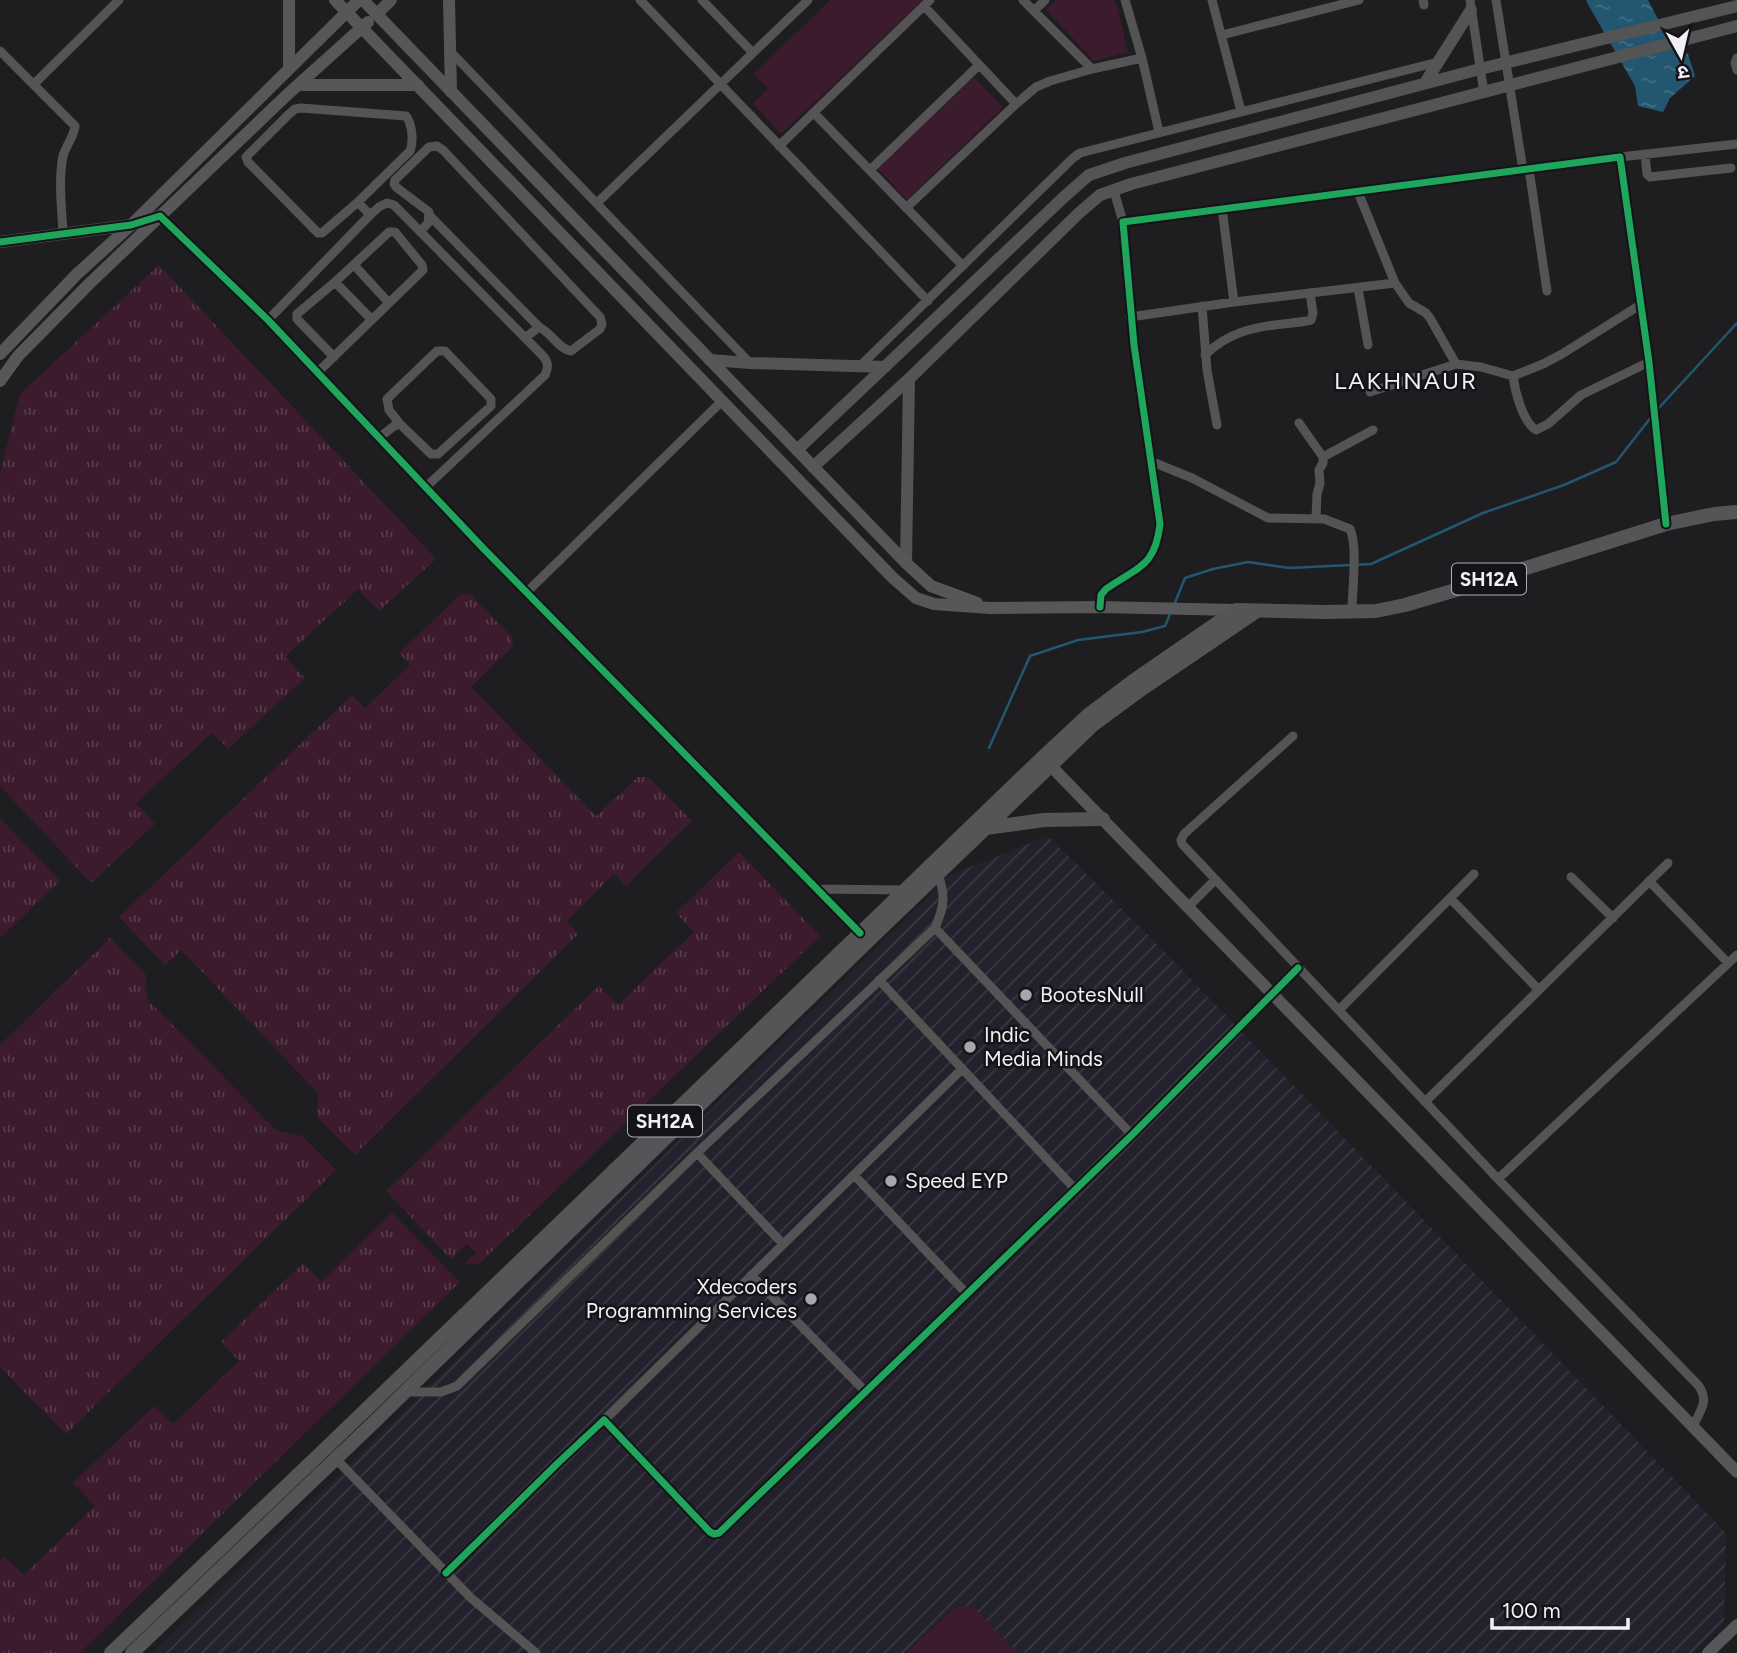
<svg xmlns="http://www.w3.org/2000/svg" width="1737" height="1653" viewBox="0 0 1737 1653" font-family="Figtree,'Noto Sans Devanagari',sans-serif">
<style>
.industrial{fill:url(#industrial-furrows)}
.grass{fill:url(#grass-tufts)}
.park{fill:#3b1b2d}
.water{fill:url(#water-ripples)}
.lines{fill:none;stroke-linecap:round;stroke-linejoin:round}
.stream{stroke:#235670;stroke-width:2.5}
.minor{stroke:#545455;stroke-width:9}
.tertiary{stroke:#545455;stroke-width:12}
.secondary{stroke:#575658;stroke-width:12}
.primary{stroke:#555557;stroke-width:14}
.cycleway-casing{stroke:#141418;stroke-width:11}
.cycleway{stroke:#20a55d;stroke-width:7}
.poi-dot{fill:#a7a6aa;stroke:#141418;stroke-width:2.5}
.labels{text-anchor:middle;stroke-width:5;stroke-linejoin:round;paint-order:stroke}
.shield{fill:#141418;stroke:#afaeb2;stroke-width:2}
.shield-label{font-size:19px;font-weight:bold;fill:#f1f0f4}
.poi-label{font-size:21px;fill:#f1f0f4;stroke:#141418;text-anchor:start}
.quarter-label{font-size:24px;letter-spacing:2px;fill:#f1f0f4;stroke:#141418}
</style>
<defs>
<pattern id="industrial-furrows" width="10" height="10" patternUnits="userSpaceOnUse" patternTransform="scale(1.75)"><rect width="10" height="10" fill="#23212b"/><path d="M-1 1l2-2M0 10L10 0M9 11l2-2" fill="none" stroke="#393740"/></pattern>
<pattern id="grass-tufts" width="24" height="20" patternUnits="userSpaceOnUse" patternTransform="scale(1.75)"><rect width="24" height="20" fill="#3b1b2d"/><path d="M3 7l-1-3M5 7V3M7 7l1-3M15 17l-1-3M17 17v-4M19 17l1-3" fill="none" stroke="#583c4c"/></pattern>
<pattern id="water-ripples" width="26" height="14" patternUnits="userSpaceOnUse" patternTransform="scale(1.75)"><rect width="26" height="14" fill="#235670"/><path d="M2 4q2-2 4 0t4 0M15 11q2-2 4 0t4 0" fill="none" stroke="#436f85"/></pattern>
</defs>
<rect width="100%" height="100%" fill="#1e1e21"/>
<path class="industrial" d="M1048,836L1154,941L1726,1533L1724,1623L1693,1653H152L329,1484L950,875Z"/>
<path class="grass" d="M159,265L436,559L379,611L358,589L285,657L305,678L228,749L212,733L136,803L155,824L91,883L0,786V473L20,394Z
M469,593L511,636L513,646L471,687L596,816L638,777H648L692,821L626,886L614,874L567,921L578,934L355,1155L317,1117L318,1093L181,950L165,965L119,917L352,695L365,708L410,665L399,653L461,594Z
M0,818L60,881L0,938Z
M739,852L820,936L478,1265L465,1263L476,1253L467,1244L451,1259L386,1191L599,986L618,1005L694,932L676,913Z
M110,938L146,975L147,999L276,1130L302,1136L336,1170L66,1434L0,1367V1045Z
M392,1213L460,1282L80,1653H0V1561L5,1557L24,1575L95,1506L73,1483L154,1406L173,1424L239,1361L221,1342L303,1263L321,1282Z"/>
<path class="park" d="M830,0H923L781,134L753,104L768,89L754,74Z
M1056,0H1114L1116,2L1128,52L1094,61L1046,10Z
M974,77L1003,107L907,200L878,169Z
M968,1606L975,1609L1018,1653H906L951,1611L958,1607Z"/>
<path class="water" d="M1587,0H1648L1671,44L1688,54L1695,76L1670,98L1663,112L1638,106L1635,86L1586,1Z"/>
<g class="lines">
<path class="stream" d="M1657,410L1737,323
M1174,605L1185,578L1213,569L1248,562L1289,568L1371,564L1483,513L1564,485L1616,462L1652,416
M989,748L1030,656L1078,640L1142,632L1165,626L1170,614"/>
<path class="minor" d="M640,0L928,301
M702,0L753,53
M1023,0L1092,69
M1125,0L1142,58L1159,132
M1212,0L1241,111
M1423,0L1424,5
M1470,0L1484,93
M1496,0L1523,170
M924,6L1016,104
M1034,11L1045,0
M1222,35L1359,0
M0,51L75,126C74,137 66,145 63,156C58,181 62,209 63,234
M450,51L750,363
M1737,58L1735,63L1737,70
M34,84L119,0
M814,113L963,266
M779,146L930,0
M1645,154L1647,174L1650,177L1731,168
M1620,157L1737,144
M1529,169L1547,291
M870,170L979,65
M1114,191L1123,222
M1358,192L1395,283L1409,303L1426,313L1430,318L1456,364
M358,202L410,151C414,141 412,124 406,116L301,108L295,109L288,115L246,157L248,162L318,233H322L358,202L370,215
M597,203L808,0
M906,208L1016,104L1036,87L1050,81L1092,69L1142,58
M1222,208L1234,302
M160,216L268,320L482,547L860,933
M430,216L539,327
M420,232L428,223L429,212L396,187L394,184L395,180L429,147L437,146L443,150L600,317L602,324L600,329L571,351C558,349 552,333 539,327L525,338
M354,265L389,303
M335,282L372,320
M1358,288L1368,345
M1202,306L1207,370L1217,425
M1130,317L1234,302L1395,283
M268,320L370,215L379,207L387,203L394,205L543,356C548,362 549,367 545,375L426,487
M1205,355C1227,333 1253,327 1283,324C1292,323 1302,322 1311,320L1313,313L1310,293
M860,366L1073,158L1080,153L1438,62
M318,372L423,270L422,265L395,232H389L335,282L297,314V319L334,357
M1513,376C1515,392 1523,422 1536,430L1548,424L1581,395L1649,362
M1370,392L1456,364L1481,367L1513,376L1543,364L1562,354L1640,305
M1299,423L1323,457V463L1319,470L1320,483L1317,494L1316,518
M379,438L394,426L400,424L431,454H438L491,406V399L445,351H437L387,399L389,410L400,424
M1323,457L1373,430
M1150,461L1192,478L1268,518L1324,519L1350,529C1358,546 1352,591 1352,612
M527,592L722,401
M1100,607L1101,595L1106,589C1137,567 1155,568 1160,524L1134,345L1123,222L1620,157L1649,362L1666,524
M1293,736L1184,834L1181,840L1182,844L1498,1179L1698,1385C1710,1401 1700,1411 1693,1426
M1571,877L1613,918
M1649,881L1728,963
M817,889L905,890
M1450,898L1539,990
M1188,907L1215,880
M935,928C944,907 946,896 938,874
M879,980L1075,1189
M1339,1010L1474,874
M1425,1102L1668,863
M697,1153L782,1243
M854,1175L967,1294
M1498,1179L1737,955
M751,1275L866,1392
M406,1392H441L457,1386L697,1153L935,928L1132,1135
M604,1420L962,1069
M334,1457L471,1598L536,1653
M446,1573L559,1462L604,1420L710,1532L714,1534L719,1533L1132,1135L1298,968"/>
<path class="tertiary" d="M377,14L391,0
M1425,83L1471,10
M0,242L131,225L160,216
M710,360L750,363L885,367
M797,450L1064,197L1089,175L1125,163L1480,69L1737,6
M813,467L909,379L1079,213L1100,195L1131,184L1737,26
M906,563L909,379"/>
<path class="secondary" d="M289,0V69
M335,0L893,578L916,598L934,604L990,608L1100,607L1236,610
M363,0L906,563L931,586L977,603
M449,0L451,92
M298,85H418
M0,354L77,274L131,225L359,0
M0,381L18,356L90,283L289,93L368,22
M1045,760L1737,1472
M1708,1653L1737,1625"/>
<path class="primary" d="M986,828L1044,820L1103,819
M111,1653L326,1448L1043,757L1088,715L1133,681L1236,610L1324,612L1376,611L1405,605L1459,589L1666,524L1714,514L1737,512
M132,1653L367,1429L868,941L1094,724L1139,691L1257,611"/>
<defs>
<path id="cycleway" d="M0,242L131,225L160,216L268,320L482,547L860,933
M1100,607L1101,595L1106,589C1137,567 1155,568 1160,524L1134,345L1123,222L1620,157L1649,362L1666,524
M446,1573L559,1462L604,1420L710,1532L714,1534L719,1533L1132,1135L1298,968"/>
</defs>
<use href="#cycleway" class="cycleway-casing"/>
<use href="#cycleway" class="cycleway"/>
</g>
<g class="poi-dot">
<circle cx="1026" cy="995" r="7"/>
<circle cx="970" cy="1047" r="7"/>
<circle cx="891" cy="1181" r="7"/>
<circle cx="811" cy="1299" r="7"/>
</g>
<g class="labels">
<g class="shield">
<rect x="1452" y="563.5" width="74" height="31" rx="5"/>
<rect x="628" y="1105.5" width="74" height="31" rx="5"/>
</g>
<g class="shield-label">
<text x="1489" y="586">SH12A</text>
<text x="665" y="1128">SH12A</text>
</g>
<g class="poi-label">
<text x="1040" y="1002">BootesNull</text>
<text x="984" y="1042">Indic<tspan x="984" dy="24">Media Minds</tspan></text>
<text x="905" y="1188">Speed EYP</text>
<text x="797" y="1294" text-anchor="end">Xdecoders<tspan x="797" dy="24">Programming Services</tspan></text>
</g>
<g class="quarter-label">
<text x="1406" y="389">LAKHNAUR</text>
</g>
</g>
<g transform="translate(1681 56) rotate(172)" stroke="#141418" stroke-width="5" paint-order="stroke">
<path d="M0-5L12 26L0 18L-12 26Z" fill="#f1f0f4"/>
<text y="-10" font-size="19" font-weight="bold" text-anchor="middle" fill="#f1f0f4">उ</text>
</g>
<path d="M1492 1618v10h136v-10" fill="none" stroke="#f1f0f4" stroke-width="3.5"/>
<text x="1502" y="1618" font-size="21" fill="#f1f0f4" stroke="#141418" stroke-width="5" paint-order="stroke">100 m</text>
</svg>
